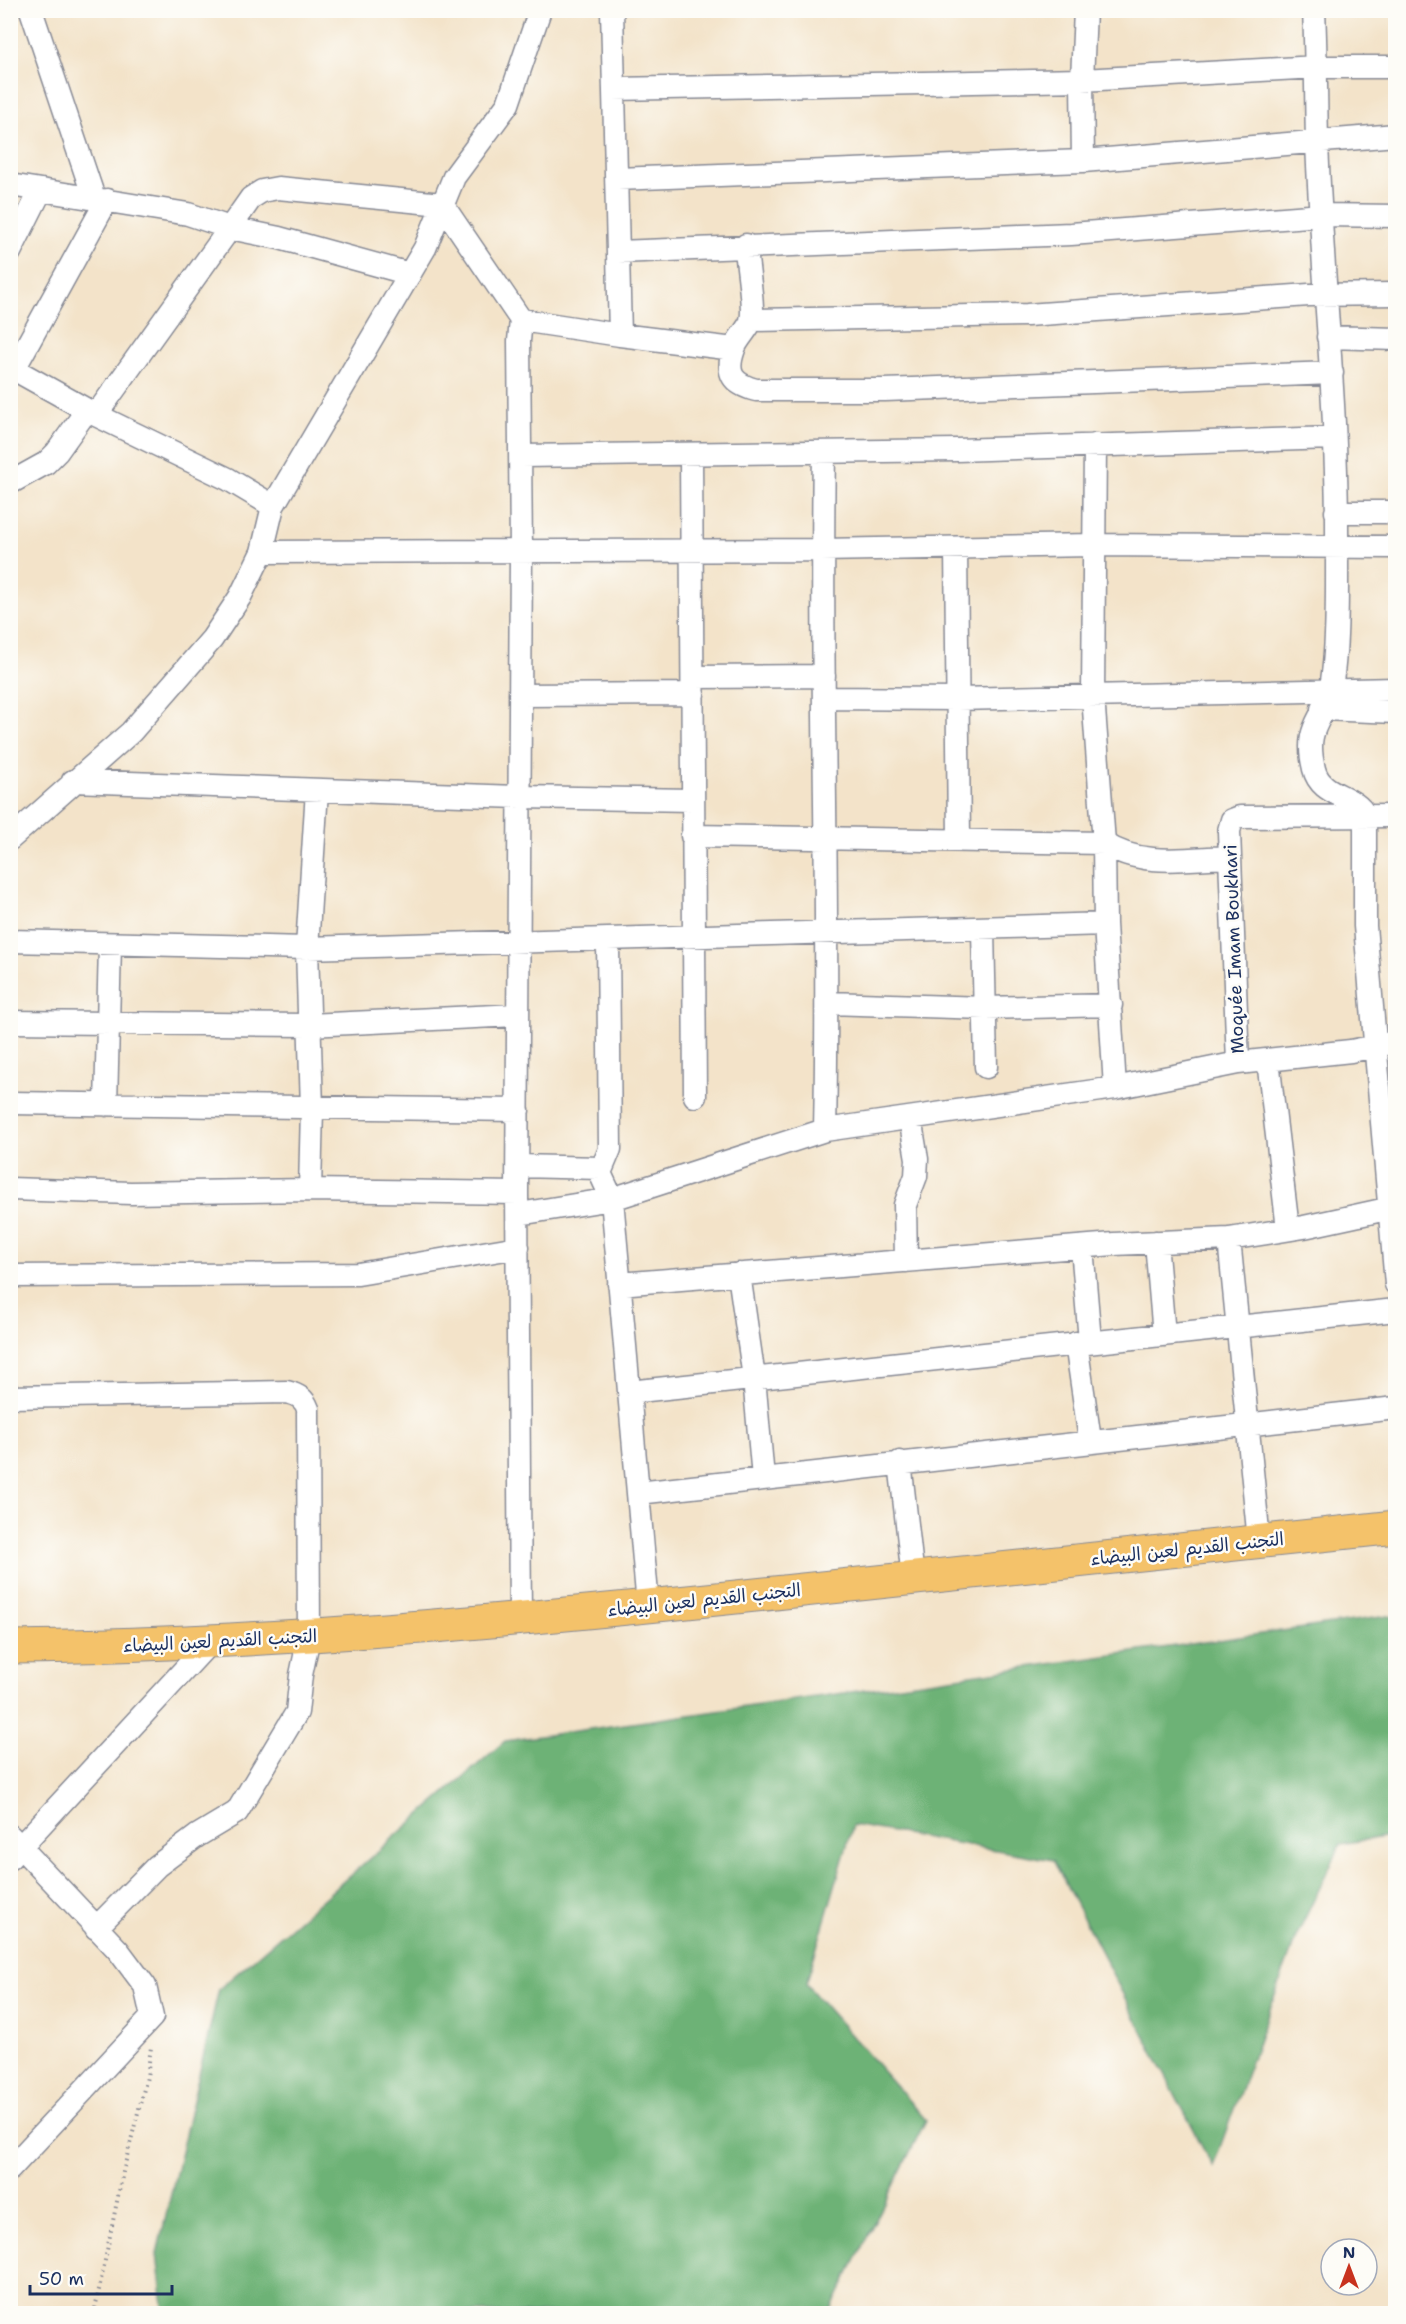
<svg xmlns="http://www.w3.org/2000/svg" width="1406" height="2324" viewBox="0 0 1406 2324" font-family="'Shantell Sans','Playpen Sans Arabic',sans-serif">
<style>
.forest{fill:#6db276;stroke:#44706a;stroke-width:1.5}
.lines{fill:none;stroke-linecap:round;stroke-linejoin:round}
.street-casing{stroke:#878994;stroke-width:25}
.primary-casing{stroke:#878994;stroke-width:35}
.path{stroke:#878994;stroke-width:4;stroke-dasharray:1.5 4.5;stroke-linecap:butt}
.street{stroke:#fff;stroke-width:22}
.primary{stroke:#f4c26a;stroke-width:33}
.labels{text-anchor:middle;stroke-width:5;stroke-linejoin:round;paint-order:stroke}
.street-label{font-size:18px;fill:#1b2f5e;stroke:#fdfcf7}
</style>
<rect width="100%" height="100%" fill="#fdfcf7"/>
<filter id="ink" filterUnits="userSpaceOnUse"><feTurbulence type="fractalNoise" baseFrequency=".0167" numOctaves="2"/><feDisplacementMap in="SourceGraphic" scale="12" xChannelSelector="R" yChannelSelector="G"/><feConvolveMatrix kernelMatrix="1 2 1 2 8 2 1 2 1" color-interpolation-filters="sRGB"/></filter>
<filter id="wash" filterUnits="userSpaceOnUse"><feTurbulence type="fractalNoise" baseFrequency=".008" numOctaves="4" result="noise"/><feDisplacementMap in="SourceGraphic" scale="24" xChannelSelector="R" yChannelSelector="G"/><feGaussianBlur stdDeviation="1.35" result="paint"/><feColorMatrix in="noise" values="0 0 0 0 0 0 0 0 0 0 0 0 0 0 0 0 0 1.4 0 .05"/><feComposite in="paint" operator="in"/></filter>
<g filter="url(#wash)">
<rect width="100%" height="100%" fill="#f3e3c9"/>
<path class="forest" d="M1395,1615V1835L1341,1844L1296,1937L1213,2167L1053,1860L853,1825L806,1984L926,2120L829,2313H164L157,2254L219,1989L505,1741Z"/>
</g>
<g filter="url(#ink)">
<g class="lines">
<defs>
<path id="street" d="M31,10L94,198
M1314,10C1316,54 1316,98 1317,142C1322,277 1338,411 1337,546C1337,588 1338,647 1331,687C1325,722 1303,724 1314,769C1321,797 1353,793 1365,815V926L1396,1284
M614,89L1082,80L1317,67H1396
M1083,161L1082,80L1085,10
M617,179L1083,161L1396,135
M10,185L188,214L230,228L279,238L410,274
M746,245C746,262 755,307 751,321C747,331 737,339 734,349C725,374 733,384 756,390H885L1332,373
M10,252L41,190
M618,252L1071,234L1322,215L1396,216
M751,320L1027,315L1309,295L1396,294
M620,335L734,349
M1328,337L1396,339
M10,367L96,415L228,479L273,506
M14,369L107,200
M96,415L230,228L251,198L262,191L278,188L442,204L521,320
M1095,445L1093,696L1104,843L1105,924L1115,1088
M824,453C820,679 830,904 825,1130
M691,455L695,1096
M522,456L957,450L1333,438
M10,483L46,463L57,452L87,410
M1336,512H1396
M956,548L959,840
M262,552L273,506L425,248L454,177L508,104L540,10
M693,677L824,676
M520,695L693,694
M824,698L957,699L1396,689
M1322,709L1396,712
M73,781L520,797L692,800
M692,836L1104,843C1141,868 1189,858 1230,857
M10,839L131,732L212,639L240,597L262,552L822,550L1092,545L1396,547
M983,930L986,1067
M608,939L610,1149L600,1173L612,1199L648,1606
M10,941L307,948L1105,924
M828,1003L985,1008L1111,1005
M10,1022L309,1025L518,1015
M1268,1060L1288,1229
M1238,1063L1229,831L1232,820L1240,817L1396,816
M10,1103L518,1110
M106,1105L110,945
M518,1166L600,1168
M10,1189L131,1193L310,1190L517,1193
M310,1190L312,1108L307,948L317,790
M519,1214L612,1199L825,1130L1115,1088L1238,1063L1351,1051L1396,1042
M1229,1239L1259,1541
M1156,1242L1164,1335
M1082,1247L1090,1341
M906,1261L905,1205L916,1176L917,1159L910,1118
M739,1274L754,1378L763,1478
M10,1276L358,1274L518,1247
M619,1284L1114,1244L1229,1239L1304,1227L1396,1207
M1076,1343L1090,1440
M629,1392L1396,1310
M10,1397L287,1392C298,1395 304,1398 308,1409L309,1637L301,1675L297,1712L237,1812L197,1836L157,1866L96,1928
M900,1462L913,1578
M638,1493L1396,1408
M520,1619L517,1193L521,552L519,341L521,320L620,335L612,10
M10,1836L118,1950L145,1986L152,2017L10,2169
M10,1858L212,1640"/>
<path id="primary" d="M10,1647C269,1645 527,1619 784,1592C988,1570 1192,1548 1396,1527"/>
</defs>
<use href="#street" class="street-casing"/>
<use href="#primary" class="primary-casing"/>
<path class="path" d="M94,2314L123,2172L147,2077L151,2047"/>
<use href="#street" class="street"/>
<use href="#primary" class="primary"/>
</g>
</g>
<g class="labels">
<g class="street-label">
<text transform="translate(1234 949) rotate(-92)" y="6">Moquée Imam Boukhari</text>
<text transform="translate(1187 1549) rotate(-6)" y="6">التجنب القديم لعين البيضاء</text>
<text transform="translate(704 1600) rotate(-6)" y="6">التجنب القديم لعين البيضاء</text>
<text transform="translate(220 1641) rotate(-3)" y="6">التجنب القديم لعين البيضاء</text>
</g>
</g>
<rect width="1406" height="2324" fill="none" stroke="#fdfcf7" stroke-width="36"/>
<g transform="translate(1349 2267)"><circle r="28" fill="#fdfcf7" stroke="#a3aaba" stroke-width="1.5"/>
<path d="M0-4.5L10 22L0 15L-10 22Z" fill="#c8321e"/>
<text y="-9" font-size="16" font-weight="bold" text-anchor="middle" fill="#1b2f5e">N</text>
</g>
<path d="M30 2285v9h142v-9" fill="none" stroke="#1b2f5e" stroke-width="3"/>
<text x="39" y="2285" font-size="18" fill="#1b2f5e" stroke="#fdfcf7" stroke-width="4.5" paint-order="stroke">50 m</text>
</svg>
